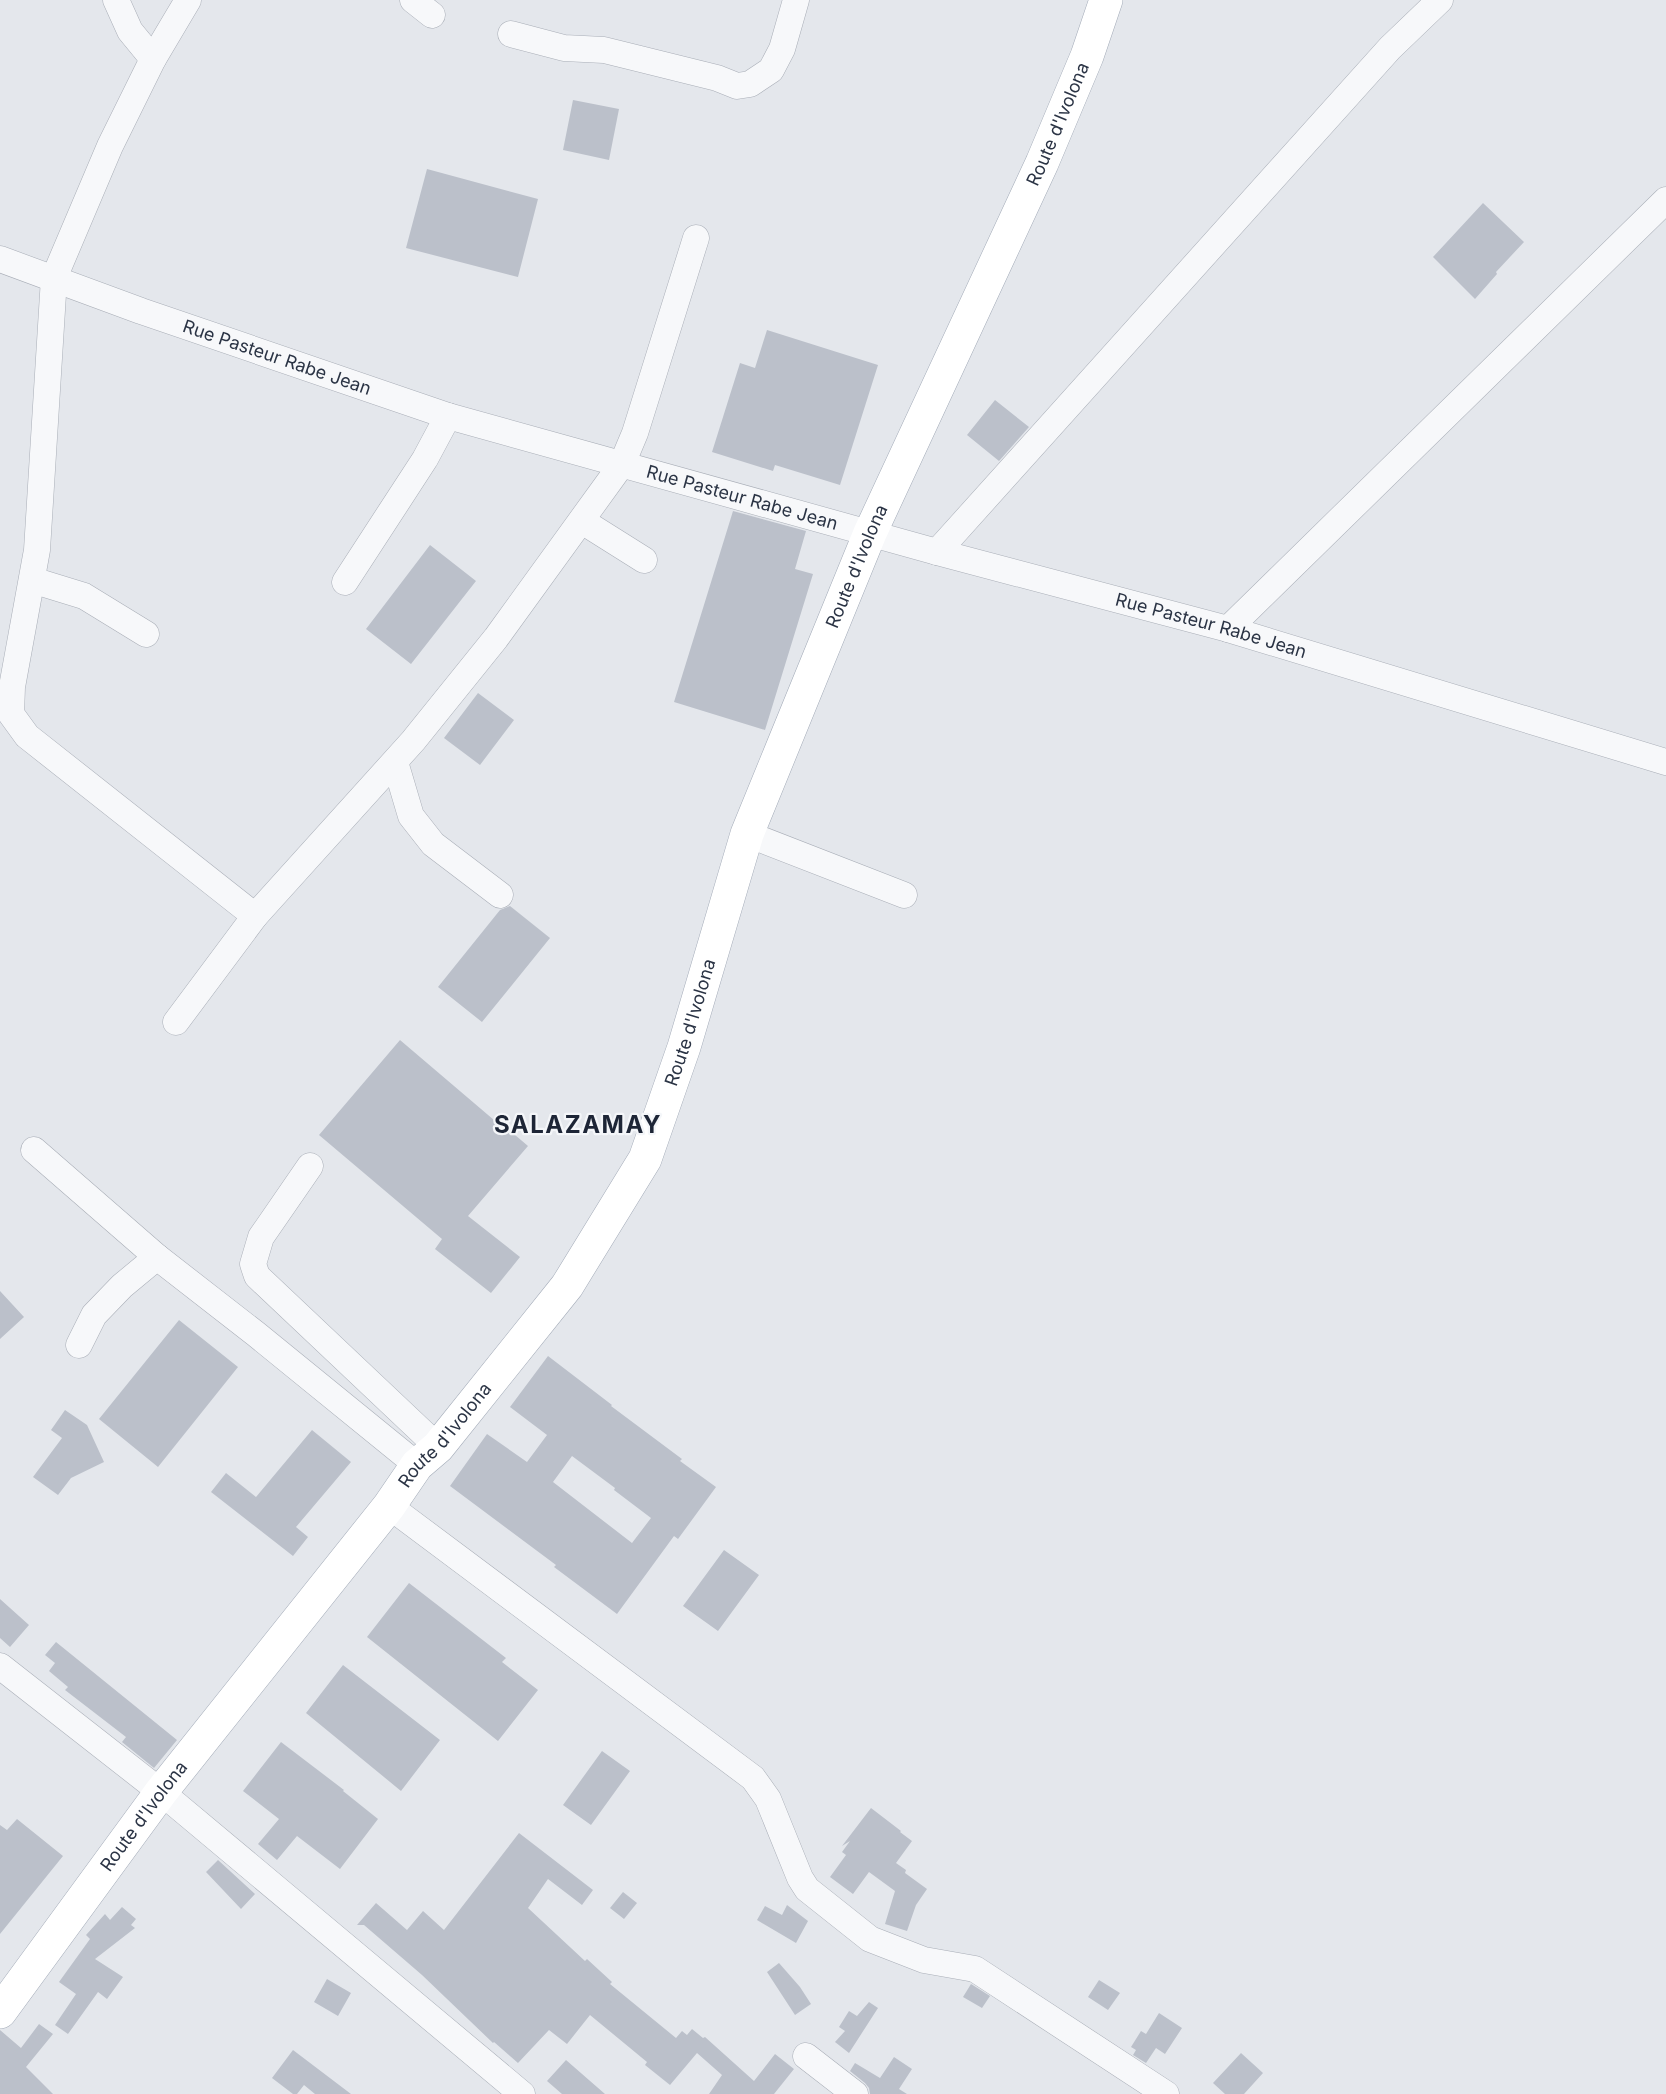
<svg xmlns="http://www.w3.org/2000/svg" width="1666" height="2094" viewBox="0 0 1666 2094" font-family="Inter,sans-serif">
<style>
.building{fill:#bbc0ca;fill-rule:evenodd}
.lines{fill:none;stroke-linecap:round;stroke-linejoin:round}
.minor-casing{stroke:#a9aeb7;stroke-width:27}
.major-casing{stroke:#a3abb8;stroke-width:34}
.minor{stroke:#f7f8fa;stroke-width:26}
.major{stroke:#fff;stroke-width:33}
.labels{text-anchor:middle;stroke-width:4.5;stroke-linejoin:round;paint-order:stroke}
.street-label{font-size:18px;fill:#2b3445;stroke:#f4f6f9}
.district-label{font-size:24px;font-weight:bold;letter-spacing:1.5px;fill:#1d2536;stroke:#f4f6f9}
</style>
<rect width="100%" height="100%" fill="#e4e7ec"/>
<path class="building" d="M573,100L619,109L609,160L563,150Z
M427,169L538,199L518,277L406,248Z
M1483,203L1524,242L1496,272L1497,274L1475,299L1433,257Z
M767,330L878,365L840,485L775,465L773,471L712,452L740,363L755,368Z
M995,400L1029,427L999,461L967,435Z
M733,511L806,531L795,569L813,574L765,730L674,702Z
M430,545L476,581L411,664L366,629Z
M478,693L514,720L480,765L444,738Z
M510,906L550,938L482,1022L438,987L500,910Z
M400,1040L501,1126L502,1124L528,1146L468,1216L520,1257L491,1293L435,1249L442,1239L319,1135Z
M0,1291L24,1317L0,1339Z
M179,1320L238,1367L158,1467L99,1419Z
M548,1356L612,1405L611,1406L682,1459L680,1461L716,1487L678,1539L674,1536L617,1614L554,1567L556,1565L450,1486L487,1434L527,1462L547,1435L510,1407ZM572,1456L615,1488L614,1490L651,1518L632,1543L553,1482Z
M65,1410L87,1425L104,1462L71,1478L58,1495L33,1477L62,1438L51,1430Z
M312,1430L351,1462L296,1527L308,1537L293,1556L211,1492L226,1473L256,1497Z
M724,1550L759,1575L718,1631L683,1606Z
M409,1583L506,1658L502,1662L538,1690L498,1741L367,1637Z
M0,1599L29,1625L10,1647L0,1638Z
M56,1642L177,1740L154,1768L122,1742L126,1737L65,1690L68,1687L49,1671L55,1663L45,1655Z
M343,1665L440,1740L401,1791L306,1713Z
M281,1742L344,1790L343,1791L378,1819L340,1869L297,1836L277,1860L258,1844L279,1819L243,1791Z
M602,1751L630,1771L591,1825L563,1805Z
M871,1808L901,1831L900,1832L912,1841L896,1863L906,1870L905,1873L927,1889L916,1905L907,1931L885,1924L895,1891L869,1872L853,1894L830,1877L846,1855L842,1852L850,1841L842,1846Z
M17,1819L63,1856L0,1934V1825L7,1830Z
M519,1833L593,1890L582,1905L548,1879L528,1908L585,1961L587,1959L612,1982L610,1984L676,2038L682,2031L687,2035L692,2029L703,2038L705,2037L754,2081L775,2054L794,2069L774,2094H709L722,2075L697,2053L670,2085L645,2065L647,2062L590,2015L567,2044L549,2030L518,2063L494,2042L493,2043L422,1975L364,1925H357L376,1903L407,1930L423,1911L444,1930Z
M218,1860L255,1894L241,1909L206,1872Z
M623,1892L637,1903L624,1919L610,1908Z
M787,1905L808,1921L796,1943L757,1920L765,1906L782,1915Z
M122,1907L136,1919L131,1925L135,1928L95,1959L123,1977L107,1999L98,1992L68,2034L55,2025L76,1994L59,1982L90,1939L86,1935L105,1914L110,1920Z
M779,1963L800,1987L811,2004L795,2015L767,1972Z
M327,1979L351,1993L338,2016L314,2002Z
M1099,1980L1120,1993L1108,2010L1088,1997Z
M971,1984L990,1996L982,2008L963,1997Z
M869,2002L878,2008L849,2053L835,2042L845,2031L839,2027L849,2011L857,2016Z
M1159,2013L1182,2028L1165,2054L1156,2048L1146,2063L1133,2055L1136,2050L1131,2047L1141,2031L1146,2034Z
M39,2024L53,2034L26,2067L53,2094H0V2030L21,2048Z
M293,2050L351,2094H315L304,2085L297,2094H293L272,2078Z
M1241,2053L1263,2073L1244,2094H1225L1213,2083Z
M894,2057L912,2069L899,2089L907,2094H870L869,2088L865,2083L850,2071L855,2063L880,2078Z
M566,2060L605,2094H562L547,2081Z"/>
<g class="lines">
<defs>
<g id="minor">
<path d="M116,0L130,31L153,59"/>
<path d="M188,0L153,59L110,146L54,278L37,550L12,687L11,714L27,736L255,916"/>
<path d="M413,0L432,15"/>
<path d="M511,34L564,48L604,50L717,78L737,86L750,84L771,70L782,49L796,0"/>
<path id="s1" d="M0,259L141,311L448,416L937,552L1228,629L1666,762"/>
<path d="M582,521L644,560"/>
<path d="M937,552L1390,48L1440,0"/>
<path d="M32,580L84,596L146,634"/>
<path d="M345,582L425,459L448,416"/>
<path d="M1228,629L1666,200"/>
<path d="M395,762L411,816L433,844L500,895"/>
<path d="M747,834L904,895"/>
<path d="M176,1022L255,916L413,741L496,638L622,464L635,433L696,238"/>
<path d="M34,1150L157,1257"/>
<path d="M310,1166L261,1237L253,1264L257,1276L438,1447"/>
<path d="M79,1345L94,1315L122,1286L157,1257L256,1334L417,1465"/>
<path d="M389,1506L753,1778L768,1799L800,1878L807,1889L870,1939L924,1960L975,1969L1166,2094"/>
<path d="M0,1666L161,1792L522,2094"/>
<path d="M806,2056L855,2094"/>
</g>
<g id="major">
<path id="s2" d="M0,2012L161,1792L389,1506L417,1465L438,1447L567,1286L645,1159L684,1047L747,834L870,533L1042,163L1087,56L1106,0"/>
</g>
</defs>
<use href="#minor" class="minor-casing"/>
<use href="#major" class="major-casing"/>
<use href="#minor" class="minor"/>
<use href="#major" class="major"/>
</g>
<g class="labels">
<g class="street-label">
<text dy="6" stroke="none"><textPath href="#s2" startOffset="2187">Route d'Ivolona</textPath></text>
<text dy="6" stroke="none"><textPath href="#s1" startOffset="294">Rue Pasteur Rabe Jean</textPath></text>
<text dy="6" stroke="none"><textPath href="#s1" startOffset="780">Rue Pasteur Rabe Jean</textPath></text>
<text dy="6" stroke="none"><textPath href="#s2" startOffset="1701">Route d'Ivolona</textPath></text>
<text dy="6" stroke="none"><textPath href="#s1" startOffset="1266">Rue Pasteur Rabe Jean</textPath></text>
<text dy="6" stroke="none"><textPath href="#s2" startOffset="1215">Route d'Ivolona</textPath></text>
<text dy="6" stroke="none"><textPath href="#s2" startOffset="729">Route d'Ivolona</textPath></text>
<text dy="6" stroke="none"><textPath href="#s2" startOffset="243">Route d'Ivolona</textPath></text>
</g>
<g class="district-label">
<text x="578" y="1133">SALAZAMAY</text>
</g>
</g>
</svg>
